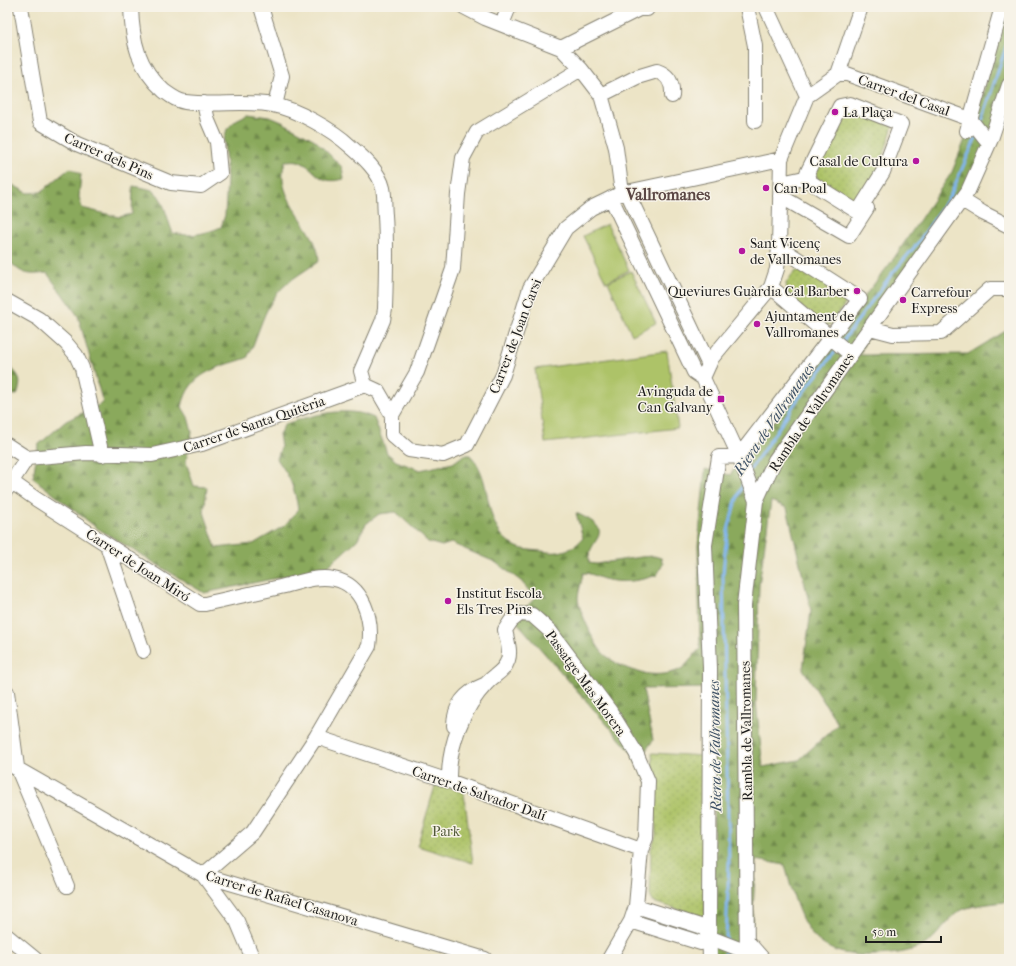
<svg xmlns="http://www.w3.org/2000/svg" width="1016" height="966" viewBox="0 0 1016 966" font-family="'IM FELL French Canon',serif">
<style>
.green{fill:url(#green-dots);stroke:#647042}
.forest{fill:url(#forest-firs);stroke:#53623c;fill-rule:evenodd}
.pitch{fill:#adc368;stroke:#647042}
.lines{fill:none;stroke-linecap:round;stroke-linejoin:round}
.stream{stroke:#81b6f0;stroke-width:3}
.minor-casing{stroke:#848071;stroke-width:16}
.minor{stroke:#fff;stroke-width:14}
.poi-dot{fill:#b5179e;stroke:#f7f3e8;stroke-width:1.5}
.labels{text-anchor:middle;stroke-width:3;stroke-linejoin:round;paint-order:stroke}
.street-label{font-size:14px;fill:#1c1c1c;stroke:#f7f3e8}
.poi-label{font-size:14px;fill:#1c1c1c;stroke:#f7f3e8;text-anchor:start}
.park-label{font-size:14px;fill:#4f5637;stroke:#f7f3e8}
.water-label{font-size:15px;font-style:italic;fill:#3f5266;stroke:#f7f3e8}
.quarter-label{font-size:16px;font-weight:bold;fill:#5b4744;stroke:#f7f3e8}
</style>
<defs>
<pattern id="green-dots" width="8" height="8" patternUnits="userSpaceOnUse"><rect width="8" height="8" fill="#adc368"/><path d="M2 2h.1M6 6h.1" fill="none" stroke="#94a75a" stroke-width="1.8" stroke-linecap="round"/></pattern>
<pattern id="forest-firs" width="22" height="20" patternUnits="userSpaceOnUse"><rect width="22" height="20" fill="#8aa95c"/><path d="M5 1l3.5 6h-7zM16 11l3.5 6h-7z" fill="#70894b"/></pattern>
</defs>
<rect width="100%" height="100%" fill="#f7f3e8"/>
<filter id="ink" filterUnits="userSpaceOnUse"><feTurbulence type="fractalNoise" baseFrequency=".025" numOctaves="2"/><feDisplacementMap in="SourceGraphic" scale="8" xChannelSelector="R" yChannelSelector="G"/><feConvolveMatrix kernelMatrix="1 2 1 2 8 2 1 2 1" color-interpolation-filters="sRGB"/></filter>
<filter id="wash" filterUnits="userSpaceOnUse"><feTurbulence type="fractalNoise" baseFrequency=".012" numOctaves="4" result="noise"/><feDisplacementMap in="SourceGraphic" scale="16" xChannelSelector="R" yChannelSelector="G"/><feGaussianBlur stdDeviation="0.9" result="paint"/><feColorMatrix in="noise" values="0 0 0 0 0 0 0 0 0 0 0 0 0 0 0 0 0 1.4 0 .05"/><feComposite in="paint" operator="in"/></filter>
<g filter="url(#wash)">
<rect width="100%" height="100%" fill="#ece4c6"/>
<path class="green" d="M846,109L893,126L879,169L856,203L818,180L815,171Z
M806,269L845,295L846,303L831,324L823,325L788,296L786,283L794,272Z
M652,753L704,756L705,917L653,902L650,895L651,849L656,835Z
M436,783L464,793L473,863L417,846Z"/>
<path class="forest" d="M1005,7H1009V99L998,137L865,341L860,355L968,354L1009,329V901C995,904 977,904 964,909C949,914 938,938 924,945C909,953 892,954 876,955C808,959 800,921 785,865L756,860L750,959H714L713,688L643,689L653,740L637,764L632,753L516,621L523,610L535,598L521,581L495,562L451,543L442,546L428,542L396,512L379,514L366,524L357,540L326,568L204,593L97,528L33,478L38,445L66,421L103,403L78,316L47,273C27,276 20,274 7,258V182L28,193L41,192L70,168L81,174L79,197L82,208L119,217L132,214L133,186C138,187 146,188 152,190C164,196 167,220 173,233C190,237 205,234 221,227L225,215L227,178L224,140L227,129L236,120L248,114L270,117L282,122L315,140L342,167L344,179C316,186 319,169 298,161C294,160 289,161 285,161C272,201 318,225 319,261C303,273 283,282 272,301C261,318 257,340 247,358C217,368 189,372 182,407L188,417L192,432L186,462L194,486L207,487L204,512L216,548L253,544L284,526L298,510C295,488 290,477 277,459L281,447L279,434L285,424C313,415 347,405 374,418L387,453L396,461L420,470L453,463L464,455H470C496,481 479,529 517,547C526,551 538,550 548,552C560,554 576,548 583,538L576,513C622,533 585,539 589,563L596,564L640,557L654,556L661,558L663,564L657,575C640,581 622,584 604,579C597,577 591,573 583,573C582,581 579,589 578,597C578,606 583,615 586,623C591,633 596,647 605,655C623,670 650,679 674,672C688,668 690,657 700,649L698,546L705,469L730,475L813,362L892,261L952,172L982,97ZM771,501L787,508L811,611L803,669L838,724L799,760L763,767L756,702L759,585Z
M7,364C19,375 23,379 17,395L7,394Z"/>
<path class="pitch" d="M607,224L629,270L606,282L583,236Z
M631,271L656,323L632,335L608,282Z
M667,351L678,428L545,443L535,369Z"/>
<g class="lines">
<path class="stream" d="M980,126L1009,38
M842,342L891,275L917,244L950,196L977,135
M750,470L798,399L838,348
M726,939L729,863L723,576C725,541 729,514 744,482
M725,959L726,949"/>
</g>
</g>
<g filter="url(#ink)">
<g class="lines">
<defs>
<path id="minor" d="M21,7L40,122L77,144L171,183L201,186L220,173L217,142L208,121L204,103
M131,7C132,41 138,68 164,91C171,96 177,101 185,102C215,106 244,100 273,105C296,109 333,130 350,146C363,157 379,171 383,188C385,197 384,207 385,215C387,247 386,278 385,309L383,320L361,371L365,385L378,391L392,415
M261,7L282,76L275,105
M464,7L485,18L561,48L581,69L601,95L616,148L622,193
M747,7L755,46V121
M766,7L807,96L781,159L779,247
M502,24L509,7
M561,48L639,9H647
M581,69L477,132L463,158L458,194L453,269L417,372L392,415V435L409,450L443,455L467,445L503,375L530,288L566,228L591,208L622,193L781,159
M838,74H847L970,119
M838,74L861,7
M601,95L637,77L657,71C669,75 673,84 672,96
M807,96L838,74
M850,104L901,124L883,172L858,212L810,182L807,173L840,106Z
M970,119L989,143
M967,131L1002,7
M781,183L809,177
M627,192L709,365
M780,196L849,236L867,208
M611,198L694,372L703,378L739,456L756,501
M962,200L983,213L1009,226
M771,287L850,354
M7,301L39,319L66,343L76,355L82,368L102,455
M870,328L893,334L941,333L990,289H1009
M703,378L712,358L771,287L777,269L779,247L860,299L739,456L719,457L705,545L710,668L709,921L710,959
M7,445L27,458
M12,482L36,499L200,604H205C230,598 255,593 280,587C297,583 317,575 334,579C364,585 373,620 369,646L316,737L253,832L203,875
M7,489L27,458L86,453L152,455L202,444L365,385
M107,545L143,651
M7,692L17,767L67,886
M454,726C454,705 466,692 484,685
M316,737L449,781L641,850
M7,763L203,875L485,959
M449,781C448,746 463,708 487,683C495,674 504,672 508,660C511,650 507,641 505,630L511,621L520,614L532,615L550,631L610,711L636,753L648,781L646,838L641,850L636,906L631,921L609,959
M203,875L237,921L253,959
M636,906L703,927L711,938L747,952
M631,921L701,943L711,938
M7,936L35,959
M747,941L763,959
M747,959L744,605L756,501L775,460L968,191L991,139L1009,85"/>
</defs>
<use href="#minor" class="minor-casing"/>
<use href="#minor" class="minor"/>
</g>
</g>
<g class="poi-dot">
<circle cx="835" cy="112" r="4"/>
<circle cx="916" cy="161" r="4"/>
<circle cx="766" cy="188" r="4"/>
<circle cx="742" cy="251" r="4"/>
<circle cx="857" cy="291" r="4"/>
<circle cx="903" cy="300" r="4"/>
<circle cx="757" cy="324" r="4"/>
<rect x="717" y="395" width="8" height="8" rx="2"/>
<circle cx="448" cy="601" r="4"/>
</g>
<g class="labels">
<g class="street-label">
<text transform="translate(904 95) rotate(20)" y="5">Carrer del Casal</text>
<text transform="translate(109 156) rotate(24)" y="5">Carrer dels Pins</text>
<text transform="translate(515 336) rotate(-69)" y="5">Carrer de Joan Carsi</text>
<text transform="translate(811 412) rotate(-56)" y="5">Rambla de Vallromanes</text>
<text transform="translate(254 424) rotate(-19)" y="5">Carrer de Santa Quitèria</text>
<text transform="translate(138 565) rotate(33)" y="5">Carrer de Joan Miró</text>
<text transform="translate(586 683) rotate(54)" y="5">Passatge Mas Morera</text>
<text transform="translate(746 731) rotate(-91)" y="5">Rambla de Vallromanes</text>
<text transform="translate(479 793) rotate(19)" y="5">Carrer de Salvador Dalí</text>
<text transform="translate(282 898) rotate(17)" y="5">Carrer de Rafael Casanova</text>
</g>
<g class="poi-label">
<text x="843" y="117">La Plaça</text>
<text x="908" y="166" text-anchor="end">Casal de Cultura</text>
<text x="774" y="193">Can Poal</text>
<text x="750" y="248">Sant Vicenç<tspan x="750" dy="16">de Vallromanes</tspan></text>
<text x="849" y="296" text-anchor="end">Queviures Guàrdia Cal Barber</text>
<text x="911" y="297">Carrefour<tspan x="911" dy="16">Express</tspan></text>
<text x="765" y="321">Ajuntament de<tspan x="765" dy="16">Vallromanes</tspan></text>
<text x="713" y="396" text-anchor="end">Avinguda de<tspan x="713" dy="16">Can Galvany</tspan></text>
<text x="456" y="598">Institut Escola<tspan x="456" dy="16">Els Tres Pins</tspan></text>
</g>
<g class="park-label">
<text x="446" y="836">Park</text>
</g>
<g class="water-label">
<text transform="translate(774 419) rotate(-56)" y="5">Riera de Vallromanes</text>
<text transform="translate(715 746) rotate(-91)" y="5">Riera de Vallromanes</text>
</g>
<g class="quarter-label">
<text x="668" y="200">Vallromanes</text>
</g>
</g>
<rect width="1016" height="966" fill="none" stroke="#f7f3e8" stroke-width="24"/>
<path d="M866 936v6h75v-6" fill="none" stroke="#1c1c1c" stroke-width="2"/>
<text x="872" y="936" font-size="12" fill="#1c1c1c" stroke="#f7f3e8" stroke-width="3" paint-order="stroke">50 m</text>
</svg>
